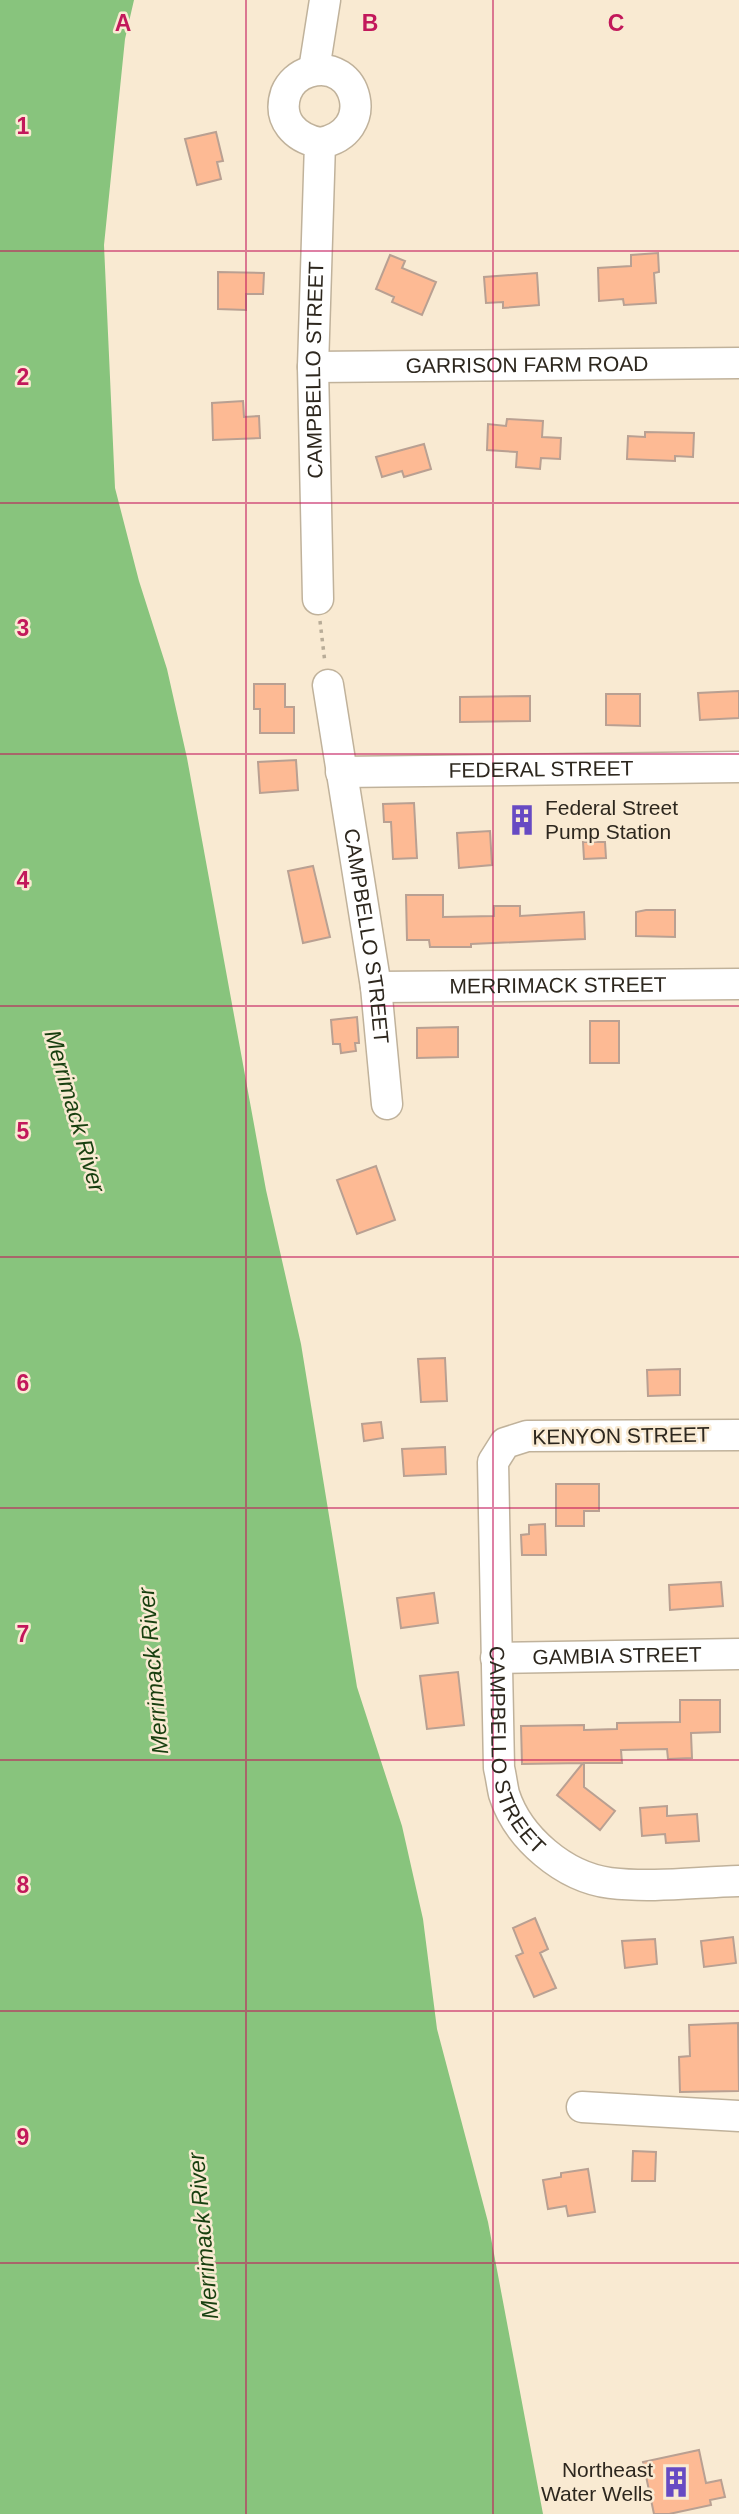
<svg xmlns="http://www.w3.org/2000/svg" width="739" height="2514" viewBox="0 0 739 2514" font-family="Arial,sans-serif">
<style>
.water{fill:#88c47d}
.building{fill:#fdba94;stroke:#b9a092;stroke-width:2}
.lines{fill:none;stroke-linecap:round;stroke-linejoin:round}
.minor-casing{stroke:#c0b29b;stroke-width:33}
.path{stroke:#b8ac98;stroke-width:3.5;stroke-dasharray:3.5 5;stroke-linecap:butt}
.minor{stroke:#fff;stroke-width:30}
.grid{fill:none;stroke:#c2185b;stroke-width:2;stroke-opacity:0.55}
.labels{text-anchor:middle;stroke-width:5;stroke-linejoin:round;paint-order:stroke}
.street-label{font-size:21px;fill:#2d271e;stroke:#f9ead2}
.poi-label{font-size:21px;fill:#2d271e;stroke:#f9ead2;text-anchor:start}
.water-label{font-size:23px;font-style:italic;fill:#173f0f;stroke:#f9ead2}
.grid-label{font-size:23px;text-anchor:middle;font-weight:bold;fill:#c2185b;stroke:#f9ead2;stroke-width:5;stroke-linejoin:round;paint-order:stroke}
</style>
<rect width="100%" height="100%" fill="#f9ead2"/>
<path class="water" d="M0,0H134L125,39L104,245L115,488L139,581L167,669L187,758L266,1190L301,1344L357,1687L402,1826L423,1919L437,2029L488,2222L543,2514H0Z"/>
<path class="building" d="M216,132L223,161L217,162L221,179L197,185L185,139Z
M658,253L659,272L654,273L656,303L624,305L623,299L599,301L598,268L631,266V255Z
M390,255L405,261L402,268L436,282L422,315L392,302L394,297L376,289Z
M218,272L264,273L263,294H246V310L218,309Z
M537,273L539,305L503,308V302L486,303L484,277Z
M243,401L244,417L259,416L260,438L213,440L212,403Z
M507,419L543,421L542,437L561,438L560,459L541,458L540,469L516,467L517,452L487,450L488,424L506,426Z
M645,432L694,433L693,457L675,456V461L627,459L628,436L645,437Z
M424,444L431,469L404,477L402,471L382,477L376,457Z
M254,684H285V707H294V733H260V709H254Z
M739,691V718L700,720L698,693Z
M606,694H640V726L606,725Z
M530,696V721L460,722V697Z
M296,760L298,790L260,793L258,762Z
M414,803L417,858L393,859L391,822H384L383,804Z
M490,831L492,865L459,868L457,833Z
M583,842H605L606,858L584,859Z
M313,866L330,937L303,943L288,871Z
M406,895H443V917L494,916V906H520V916L584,912L585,939L471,944V947H430L429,940H407Z
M646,910H675V937L636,936V912Z
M357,1017L359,1043H355L356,1051L341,1053L340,1044H333L331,1020Z
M590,1021H619V1063H590Z
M458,1027V1057L417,1058V1028Z
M376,1166L395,1220L357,1234L337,1180Z
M445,1358L447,1401L421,1402L418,1359Z
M680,1369V1395L648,1396L647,1370Z
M381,1422L383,1438L364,1441L362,1424Z
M445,1447L446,1474L404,1476L402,1449Z
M556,1484H599V1511H584V1526H556Z
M545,1524L546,1555H522L521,1535L529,1534V1525Z
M721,1582L723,1606L670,1610L669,1585Z
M434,1593L438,1623L401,1628L397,1598Z
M458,1672L464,1725L427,1729L420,1676Z
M680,1700H720V1732L691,1733L692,1758L668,1759L667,1749L621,1750L622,1763H584V1787L615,1811L600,1830L557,1795L583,1763L522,1764L521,1726L584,1725V1730L617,1729V1723L680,1722Z
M667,1806V1816L697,1814L699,1841L666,1843L665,1834L642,1836L640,1808Z
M535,1918L548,1949L540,1953L556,1988L534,1997L516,1956L523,1953L513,1928Z
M733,1937L736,1963L704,1967L701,1941Z
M655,1939L657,1964L625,1968L622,1941Z
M738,2023L739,2091L680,2092L679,2057L690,2056L689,2025Z
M633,2151L656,2152L655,2181H632Z
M588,2169L595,2212L568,2216L566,2206L548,2209L543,2180L561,2177V2173Z
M699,2450L706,2483L721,2480L725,2497L710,2500L711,2505L669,2514H654L643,2462Z"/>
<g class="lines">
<defs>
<g id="minor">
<path d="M314,70L325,0"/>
<path id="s1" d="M313,367L739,363"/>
<path id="s2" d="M318,599L313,367L320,143C295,138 277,120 286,93C290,83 299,75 309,72C358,57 378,133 320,143"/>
<path id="s3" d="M328,685L376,987L387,1104"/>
<path id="s4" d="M341,772L739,767"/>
<path id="s5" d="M376,987L739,984"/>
<path id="s6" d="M739,1435L527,1436L505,1443L493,1462L499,1768C501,1776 502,1785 504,1794C518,1838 564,1877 610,1883C653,1888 697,1882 739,1881"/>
<path id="s7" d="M496,1658L739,1654"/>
<path d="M582,2107L739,2116"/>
</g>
</defs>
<use href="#minor" class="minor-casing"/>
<path class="path" d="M320,621L325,663"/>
<use href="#minor" class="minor"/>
</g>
<path class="grid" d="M246,0V2514M493,0V2514M0,251H739M0,503H739M0,754H739M0,1006H739M0,1257H739M0,1508H739M0,1760H739M0,2011H739M0,2263H739"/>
<defs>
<symbol id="building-bare" viewBox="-9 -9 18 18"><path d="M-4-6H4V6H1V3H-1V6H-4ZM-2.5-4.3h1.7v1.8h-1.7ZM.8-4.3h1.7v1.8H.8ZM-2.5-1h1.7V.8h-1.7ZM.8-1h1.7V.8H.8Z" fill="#674ac3" stroke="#f9ead2" stroke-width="2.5" paint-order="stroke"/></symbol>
</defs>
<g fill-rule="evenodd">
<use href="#building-bare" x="500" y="798" width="44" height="44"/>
<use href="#building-bare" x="654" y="2460" width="44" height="44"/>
</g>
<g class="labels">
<g class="street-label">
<text dy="7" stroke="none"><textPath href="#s1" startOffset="214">GARRISON FARM ROAD</textPath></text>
<text dy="7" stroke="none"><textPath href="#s2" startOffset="229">CAMPBELLO STREET</textPath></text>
<text dy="7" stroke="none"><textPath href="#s4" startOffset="200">FEDERAL STREET</textPath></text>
<text dy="7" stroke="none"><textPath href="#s3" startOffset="254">CAMPBELLO STREET</textPath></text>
<text dy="7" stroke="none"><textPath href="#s5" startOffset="182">MERRIMACK STREET</textPath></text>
<text transform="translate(621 1436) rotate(-1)" y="7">KENYON STREET</text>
<text dy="7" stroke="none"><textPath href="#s7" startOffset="121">GAMBIA STREET</textPath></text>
<text dy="7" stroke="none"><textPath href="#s6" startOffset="550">CAMPBELLO STREET</textPath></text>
</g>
<g class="poi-label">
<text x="545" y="815">Federal Street<tspan x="545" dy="24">Pump Station</tspan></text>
<text x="653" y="2477" text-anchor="end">Northeast<tspan x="653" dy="24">Water Wells</tspan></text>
</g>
<g class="water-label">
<text transform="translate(75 1111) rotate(74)" y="8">Merrimack River</text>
<text transform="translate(153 1671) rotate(-95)" y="8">Merrimack River</text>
<text transform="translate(203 2236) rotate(-95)" y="8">Merrimack River</text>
</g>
</g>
<g class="grid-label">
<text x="123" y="31">A</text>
<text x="370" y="31">B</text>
<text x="616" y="31">C</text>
<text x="23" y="134">1</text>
<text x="23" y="385">2</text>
<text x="23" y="636">3</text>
<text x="23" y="888">4</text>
<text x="23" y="1139">5</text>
<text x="23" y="1391">6</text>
<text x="23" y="1642">7</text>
<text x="23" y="1893">8</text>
<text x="23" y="2145">9</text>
</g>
</svg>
